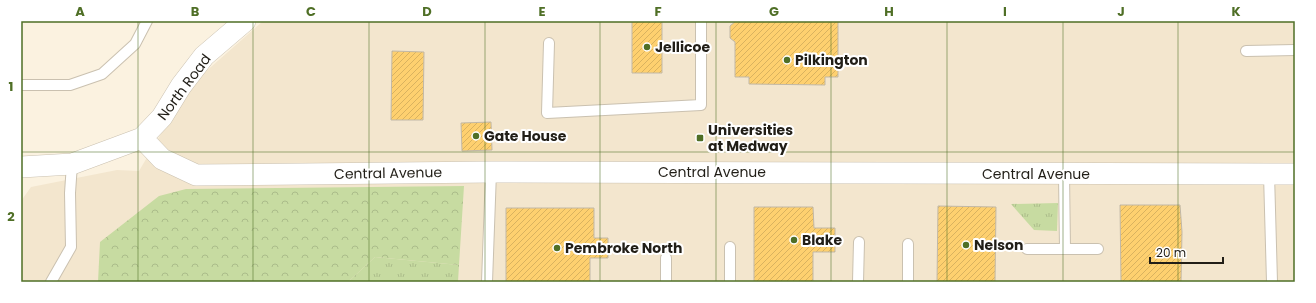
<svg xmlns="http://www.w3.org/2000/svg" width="1316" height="303" viewBox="0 0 1316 303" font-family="Poppins,sans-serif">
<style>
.built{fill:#f3e6ce}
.grass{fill:url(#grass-tufts)}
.forest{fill:url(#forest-crowns)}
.building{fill:url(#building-hatch);stroke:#c1b8a7}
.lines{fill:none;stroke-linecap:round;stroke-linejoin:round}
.lane-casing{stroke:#cac1b0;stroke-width:12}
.street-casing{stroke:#cac1b0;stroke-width:22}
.lane{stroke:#fff;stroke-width:10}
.street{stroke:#fff;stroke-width:21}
.grid{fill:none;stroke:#4f6f26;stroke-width:1;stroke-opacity:0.55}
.poi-dot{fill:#4f6f26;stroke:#fff;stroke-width:1.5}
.labels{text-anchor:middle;stroke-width:4;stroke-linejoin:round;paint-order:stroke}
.poi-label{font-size:14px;font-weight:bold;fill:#211e17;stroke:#fff;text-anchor:start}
.street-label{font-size:14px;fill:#211e17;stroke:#fff}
.neatline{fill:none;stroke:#4f6f26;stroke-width:1.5}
.grid-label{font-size:13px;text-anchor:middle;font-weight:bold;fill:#4f6f26}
</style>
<defs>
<pattern id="grass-tufts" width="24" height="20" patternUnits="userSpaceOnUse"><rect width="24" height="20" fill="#c7dba1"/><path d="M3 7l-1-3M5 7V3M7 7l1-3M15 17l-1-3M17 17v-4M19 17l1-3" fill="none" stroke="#abbc8a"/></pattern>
<pattern id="forest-crowns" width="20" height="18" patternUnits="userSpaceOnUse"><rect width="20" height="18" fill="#c7dba1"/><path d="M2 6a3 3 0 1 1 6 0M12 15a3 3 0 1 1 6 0" fill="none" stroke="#abbc8a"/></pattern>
<pattern id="building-hatch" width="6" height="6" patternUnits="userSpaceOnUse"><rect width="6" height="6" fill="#fed06f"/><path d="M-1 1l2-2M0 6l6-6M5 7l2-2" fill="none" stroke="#d9b25f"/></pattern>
</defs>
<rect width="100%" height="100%" fill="#fbf2e0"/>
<path class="built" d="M263,21H1295V282H21V201L31,187L117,170L139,171L181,100L203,74Z"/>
<path class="grass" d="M1058,203L1057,231L1034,230L1011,204Z
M375,257L459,265L458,282H348Z"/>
<path class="forest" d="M464,186L459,265L375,257L348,282H98L100,242L159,196L186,189Z"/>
<path class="building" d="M632,21H662V73H632Z
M736,21H838V77H825V85L749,84V77H735V42L730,38V26Z
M392,51L424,52L423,120H391Z
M491,122L492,150L462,151L461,123Z
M1120,205H1180L1182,232L1181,282H1121Z
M938,206L996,207L995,282H937Z
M754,207H813L814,228H835V252H813V282H754Z
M506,208H594V238H608V258H590V282H506Z"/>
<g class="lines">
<defs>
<path id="lane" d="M549,43L547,113L701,105V21
M1246,51L1295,50
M21,85H70L102,74L135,44L147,21
M1064,174L1065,249
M1269,174L1272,282
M908,244V282
M1027,249H1098
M51,282L71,247L70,193L72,164
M487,282L491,172
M666,282V258
M730,282V247
M858,282L859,242"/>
<path id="street" d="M142,138L162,159L196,175L491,172L1295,174
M21,167L72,164L142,138L162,117L181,86L204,56L245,21"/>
</defs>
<use href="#lane" class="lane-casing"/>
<use href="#street" class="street-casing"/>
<use href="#lane" class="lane"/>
<use href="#street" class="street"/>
</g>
<path class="grid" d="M138,21V282M253,21V282M369,21V282M485,21V282M600,21V282M716,21V282M831,21V282M947,21V282M1063,21V282M1178,21V282M21,152H1295"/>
<g class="poi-dot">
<circle cx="647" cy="47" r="4"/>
<circle cx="787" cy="60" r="4"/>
<circle cx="476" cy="136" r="4"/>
<rect x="696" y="134" width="8" height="8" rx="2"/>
<circle cx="794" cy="240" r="4"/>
<circle cx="966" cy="245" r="4"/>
<circle cx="557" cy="248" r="4"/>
</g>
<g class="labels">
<g class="poi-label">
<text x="655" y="52">Jellicoe</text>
<text x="795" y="65">Pilkington</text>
<text x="708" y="135">Universities<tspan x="708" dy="16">at Medway</tspan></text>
<text x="484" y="141">Gate House</text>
<text x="802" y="245">Blake</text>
<text x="974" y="250">Nelson</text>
<text x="565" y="253">Pembroke North</text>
</g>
<g class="street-label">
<text transform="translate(184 87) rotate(-53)" y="5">North Road</text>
<text x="712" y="177">Central Avenue</text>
<text transform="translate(388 173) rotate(-1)" y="5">Central Avenue</text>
<text x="1036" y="179">Central Avenue</text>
</g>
</g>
<rect width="1316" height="303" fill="none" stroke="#ffffff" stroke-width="44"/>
<path d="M1150 257v6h73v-6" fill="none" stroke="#211e17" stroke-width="2"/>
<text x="1156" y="257" font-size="12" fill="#211e17" stroke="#ffffff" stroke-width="3" paint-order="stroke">20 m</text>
<rect x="22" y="22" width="1272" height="259" class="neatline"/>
<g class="grid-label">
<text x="80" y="16">A</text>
<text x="195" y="16">B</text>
<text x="311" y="16">C</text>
<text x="427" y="16">D</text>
<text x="542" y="16">E</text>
<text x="658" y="16">F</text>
<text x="774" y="16">G</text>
<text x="889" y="16">H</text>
<text x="1005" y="16">I</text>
<text x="1121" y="16">J</text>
<text x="1236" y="16">K</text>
<text x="11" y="91">1</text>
<text x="11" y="221">2</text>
</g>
</svg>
